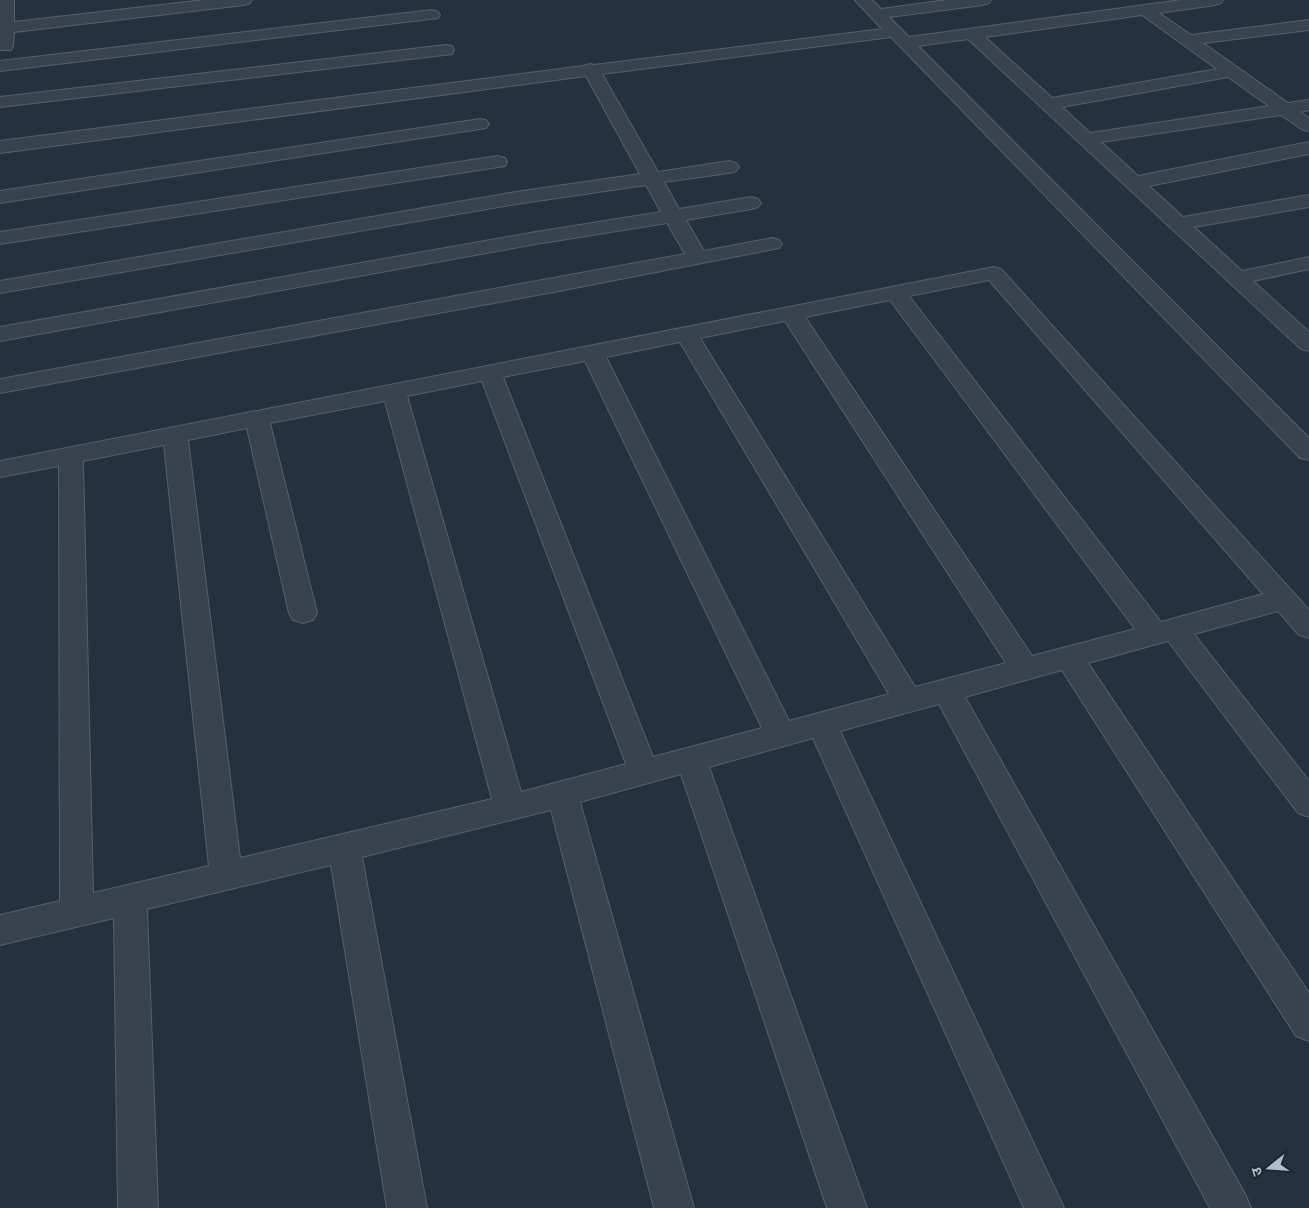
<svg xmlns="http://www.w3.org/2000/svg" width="1309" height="1208" viewBox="0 0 1309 1208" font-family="'Nunito Sans','Noto Sans Devanagari',sans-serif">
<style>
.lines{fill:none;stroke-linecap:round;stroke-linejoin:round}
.street-casing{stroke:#56606c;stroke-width:2}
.street{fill:#38434e;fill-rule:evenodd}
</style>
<rect width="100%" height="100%" fill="#24313e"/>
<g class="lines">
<defs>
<path id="street" d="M0,0H14V22L204,0H252L250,3L244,5L14,32L13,46L11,50H0Z
M855,0H872L881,9L947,0H991L989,3L983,5L889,17L909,37L1181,0H1223L1221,3L1215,5L1159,13L1191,35L1309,20V30L1203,43L1288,103L1309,100V110L1300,112L1309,118V131L1303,130L1281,115L1101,142L1138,176L1309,142V154L1149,186L1183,217L1309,195V207L1194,227L1242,271L1309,257V269L1253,281L1309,332V351L1301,349L968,39L918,46L1309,438V460L1300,458L891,37L602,74L658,172L729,161L736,163L739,167L736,171L729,173L664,182L679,209L751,197L758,199L761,203L758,207L751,209L686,220L704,251L772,238L779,240L782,244L779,248L559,291L0,393V379L685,254L667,223L536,244L0,341V327L536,232L661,212L646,185L516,204L0,293V281L516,192L640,174L586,76L0,153V141L583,66L590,64L594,65L882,29ZM1142,15L1217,69L1052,98L985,37ZM1228,77L1269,106L1090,133L1062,107Z
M432,10L438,12L440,15L438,18L0,71V61Z
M446,45L452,46L454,50L452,54L0,107V97Z
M480,119L486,120L489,124L486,128L0,203V191Z
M498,156L505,158L507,162L505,166L0,244V232Z
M994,267L1001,269L1309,610V638L1299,635L1278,611L1194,634L1309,781V817L1298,813L1168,641L1088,663L1309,993V1041L1296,1036L1062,670L965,697L1245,1194L1251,1208H1210L939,704L840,731L1064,1208H1024L813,738L709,767L867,1208H827L681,774L580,802L694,1208H654L551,810L362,857L427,1208H387L331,865L147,909L158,1208H118L114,918L0,945V915L60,901L59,466L0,477V461ZM989,280L1263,594L1161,622L909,296ZM890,300L1135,629L1032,656L805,317ZM785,321L1006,663L915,687L700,338ZM680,342L889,694L789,721L606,357ZM585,361L762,728L653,757L503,377ZM482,381L626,764L521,792L407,396ZM385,401L492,799L240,858L188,440L247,428L289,613L293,620L303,623L313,620L317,613L270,423ZM164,445L209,866L93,893L83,461Z"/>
</defs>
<use href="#street" class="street-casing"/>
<use href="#street" class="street"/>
</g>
<g transform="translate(1269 1168) rotate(253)" stroke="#1d2833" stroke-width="4" paint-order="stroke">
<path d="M0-4L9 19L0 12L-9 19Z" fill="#b4bdc9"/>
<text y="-8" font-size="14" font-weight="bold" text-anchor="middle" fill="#b4bdc9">उ</text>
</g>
</svg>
